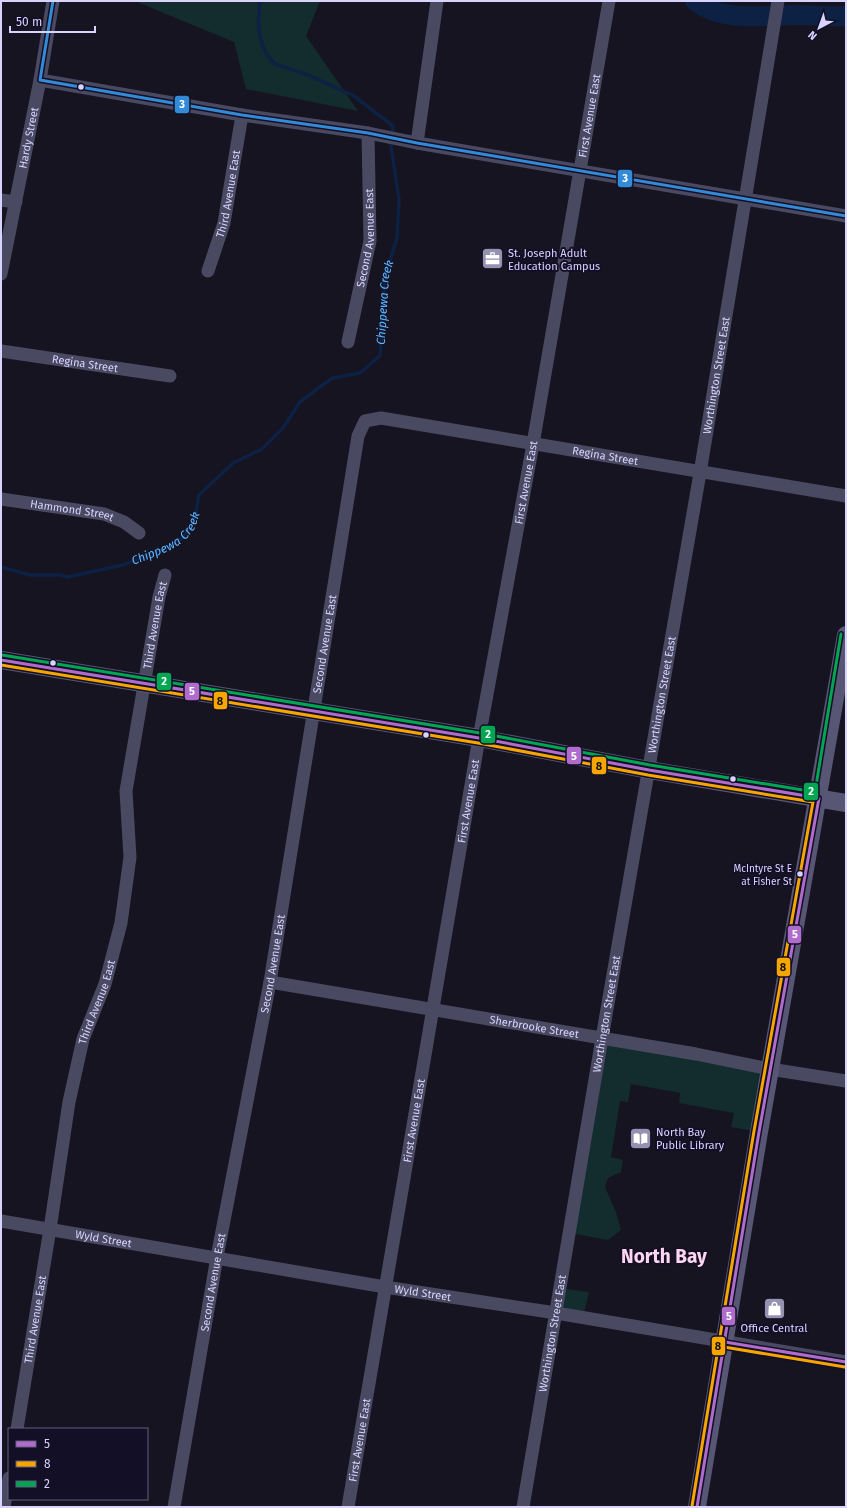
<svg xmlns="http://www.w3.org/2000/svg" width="847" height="1508" viewBox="0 0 847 1508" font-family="'Fira Sans',sans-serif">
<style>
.green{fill:#132c2d}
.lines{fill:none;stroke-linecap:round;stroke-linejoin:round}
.stream{stroke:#0d2144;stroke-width:3.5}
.river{stroke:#0d2144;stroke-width:20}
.minor{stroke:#4a4962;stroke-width:13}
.secondary{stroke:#575674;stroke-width:18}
.bus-1-casing{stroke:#130f26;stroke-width:6}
.bus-2-casing{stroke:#130f26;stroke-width:6}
.bus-3-casing{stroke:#130f26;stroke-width:6}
.bus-4-casing{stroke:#130f26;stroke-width:6}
.bus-1{stroke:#b06ccc;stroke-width:3}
.bus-2{stroke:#f7a600;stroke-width:3}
.bus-3{stroke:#00a651;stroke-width:3}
.bus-4{stroke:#338bd7;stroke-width:3}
.bus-dot{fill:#d9d4ff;stroke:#130f26;stroke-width:1.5}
.labels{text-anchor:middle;stroke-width:4;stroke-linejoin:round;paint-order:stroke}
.bus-label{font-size:10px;fill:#d9d4ff;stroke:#130f26;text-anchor:end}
.street-label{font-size:11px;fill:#d9d4ff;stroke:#130f26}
.poi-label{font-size:11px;fill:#d9d4ff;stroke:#130f26;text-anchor:start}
.water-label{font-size:12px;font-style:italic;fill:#62b6ff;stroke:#130f26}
.town-label{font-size:19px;font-weight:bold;fill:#ffd6f0;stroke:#130f26}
.line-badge{stroke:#130f26;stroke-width:1.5}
.badge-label{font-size:11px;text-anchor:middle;font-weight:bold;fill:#fff}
.pale-badge-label{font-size:11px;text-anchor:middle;font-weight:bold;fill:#111}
</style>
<rect width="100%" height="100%" fill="#161421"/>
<path class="green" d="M320,1L306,36L358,111L246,89L234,42L137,2Z
M602,1038L770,1069L759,1132L731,1127L734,1113L679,1103L680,1093L631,1084L628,1102L620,1101L611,1157L623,1160L621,1172L608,1178L605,1187L616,1212L621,1230L608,1240L570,1233Z
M560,1288L589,1292L583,1317L556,1313Z"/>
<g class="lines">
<path class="stream" id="s1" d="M1,567L30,575H60L68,577L123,565L168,547L182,538L191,527L196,512L199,495L233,463L262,449L283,428L300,402L321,386L333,378L360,373L380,356L385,276L397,238L399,200L391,146L393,126L354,96L308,75L275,64C257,48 257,22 260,1"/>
<path class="river" d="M695,1C723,23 763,15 797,15C813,15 829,17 846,16"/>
<g class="minor">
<path d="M40,80L242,115L368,133L417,143L846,216"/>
<path d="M417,143L437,1"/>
<path d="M1,200L16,202"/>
<path id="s2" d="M208,271L224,223L242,115"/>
<path id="s3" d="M1,274L40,80L53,1"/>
<path id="s4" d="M348,342L370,241L368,133"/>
<path id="s5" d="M1,351L170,376"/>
<path id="s6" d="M1,499L104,514L124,522L139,533"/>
<path id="s7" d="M270,982L696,1054L770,1069L846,1081"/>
<path id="s8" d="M1,1221L385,1287L556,1313L846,1362"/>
<path id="s9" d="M17,1429L50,1229L69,1102L83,1039L105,984L121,923L130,857L126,791L159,597L165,575"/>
<path d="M4,1507L9,1478"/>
<path id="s10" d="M174,1507L217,1257L270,982L358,436L365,421L381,418L846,496"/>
<path id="s11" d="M348,1507L479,738L533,444L609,1"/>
<path id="s12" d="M523,1507L602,1038L700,473L778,1"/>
</g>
<path class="secondary" d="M1,660L479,738L649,770L846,803
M697,1507L759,1132L846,635"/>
<defs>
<path id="bus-1" d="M1,660L479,738L649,770L819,798L759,1132L697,1507
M725,1342L846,1362"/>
<path id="bus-2" d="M1,665L478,743L648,775L813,802L754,1131L692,1506
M724,1347L845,1367"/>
<path id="bus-3" d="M2,655L480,733L650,765L815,792L841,634"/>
<path id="bus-4" d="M53,1L40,80L242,115L368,133L417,143L846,216"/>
</defs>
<use href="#bus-1" class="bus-1-casing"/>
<use href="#bus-2" class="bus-2-casing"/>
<use href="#bus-3" class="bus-3-casing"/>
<use href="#bus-4" class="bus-4-casing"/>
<use href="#bus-1" class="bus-1"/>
<use href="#bus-2" class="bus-2"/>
<use href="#bus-3" class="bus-3"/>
<use href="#bus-4" class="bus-4"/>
</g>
<defs>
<symbol id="office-square" viewBox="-11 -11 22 22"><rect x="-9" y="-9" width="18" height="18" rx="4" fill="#9591b1" stroke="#130f26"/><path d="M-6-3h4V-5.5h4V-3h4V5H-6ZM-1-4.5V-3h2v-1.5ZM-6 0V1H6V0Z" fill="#fff"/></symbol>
<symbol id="library-square" viewBox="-11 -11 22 22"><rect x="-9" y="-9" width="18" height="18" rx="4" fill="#9591b1" stroke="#130f26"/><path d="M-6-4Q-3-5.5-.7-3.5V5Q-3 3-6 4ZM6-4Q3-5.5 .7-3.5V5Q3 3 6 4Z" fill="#fff"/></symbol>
<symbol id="shop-square" viewBox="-11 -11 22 22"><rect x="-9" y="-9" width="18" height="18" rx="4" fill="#9591b1" stroke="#130f26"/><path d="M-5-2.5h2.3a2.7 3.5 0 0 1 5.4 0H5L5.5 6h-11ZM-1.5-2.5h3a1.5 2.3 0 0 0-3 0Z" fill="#fff"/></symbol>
</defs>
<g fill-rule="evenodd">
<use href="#office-square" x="480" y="246" width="25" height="25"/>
<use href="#library-square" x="628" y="1126" width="25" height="25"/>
<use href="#shop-square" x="762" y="1296" width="25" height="25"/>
</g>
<g class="bus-dot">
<circle cx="81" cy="87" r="3.5"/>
<circle cx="53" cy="663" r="3.5"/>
<circle cx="426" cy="735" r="3.5"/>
<circle cx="733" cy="779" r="3.5"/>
<circle cx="800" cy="874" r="3.5"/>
</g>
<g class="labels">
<g class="bus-label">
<text x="792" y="872">McIntyre St E<tspan x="792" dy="13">at Fisher St</tspan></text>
</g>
<g class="street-label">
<text dy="4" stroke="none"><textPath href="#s11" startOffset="1412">First Avenue East</textPath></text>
<text dy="4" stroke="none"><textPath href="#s3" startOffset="139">Hardy Street</textPath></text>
<text dy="4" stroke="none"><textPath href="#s2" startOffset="80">Third Avenue East</textPath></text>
<text dy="4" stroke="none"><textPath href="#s4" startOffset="106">Second Avenue East</textPath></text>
<text dy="4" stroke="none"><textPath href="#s5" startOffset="85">Regina Street</textPath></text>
<text dy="4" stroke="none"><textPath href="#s12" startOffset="1148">Worthington Street East</textPath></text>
<text dy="4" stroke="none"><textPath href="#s10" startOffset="1347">Regina Street</textPath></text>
<text dy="4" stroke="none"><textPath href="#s11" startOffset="1040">First Avenue East</textPath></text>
<text dy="4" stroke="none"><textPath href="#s6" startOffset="72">Hammond Street</textPath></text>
<text dy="4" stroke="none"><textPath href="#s9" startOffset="819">Third Avenue East</textPath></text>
<text dy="4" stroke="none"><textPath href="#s10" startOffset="876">Second Avenue East</textPath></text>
<text dy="4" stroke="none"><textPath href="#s12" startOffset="824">Worthington Street East</textPath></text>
<text dy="4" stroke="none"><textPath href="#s11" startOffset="716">First Avenue East</textPath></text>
<text dy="4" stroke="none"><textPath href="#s10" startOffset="552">Second Avenue East</textPath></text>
<text dy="4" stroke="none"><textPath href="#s9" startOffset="435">Third Avenue East</textPath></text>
<text dy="4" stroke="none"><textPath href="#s12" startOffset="500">Worthington Street East</textPath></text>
<text dy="4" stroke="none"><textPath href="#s7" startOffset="268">Sherbrooke Street</textPath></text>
<text dy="4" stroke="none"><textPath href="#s11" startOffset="392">First Avenue East</textPath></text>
<text dy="4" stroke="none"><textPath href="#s8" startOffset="104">Wyld Street</textPath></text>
<text dy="4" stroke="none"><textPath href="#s10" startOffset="228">Second Avenue East</textPath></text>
<text dy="4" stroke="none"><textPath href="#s8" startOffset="428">Wyld Street</textPath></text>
<text dy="4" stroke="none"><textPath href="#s9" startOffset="111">Third Avenue East</textPath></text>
<text dy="4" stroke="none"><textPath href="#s12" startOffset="176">Worthington Street East</textPath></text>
<text dy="4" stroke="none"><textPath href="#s11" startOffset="68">First Avenue East</textPath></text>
</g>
<g class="poi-label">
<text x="508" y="257">St. Joseph Adult<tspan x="508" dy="13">Education Campus</tspan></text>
<text x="656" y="1136">North Bay<tspan x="656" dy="13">Public Library</tspan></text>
<text x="774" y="1332" text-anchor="middle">Office Central</text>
</g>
<g class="water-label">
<text dy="4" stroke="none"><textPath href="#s1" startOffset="525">Chippewa Creek</textPath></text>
<text dy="4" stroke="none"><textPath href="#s1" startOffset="177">Chippewa Creek</textPath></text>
</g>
<g class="town-label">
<text x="664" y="1263">North Bay</text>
</g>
</g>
<g class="line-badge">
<rect x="174" y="95" width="16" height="19" rx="4" fill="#338bd7"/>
<rect x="617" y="169" width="16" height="19" rx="4" fill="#338bd7"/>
<rect x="156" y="672" width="16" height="19" rx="4" fill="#00a651"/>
<rect x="184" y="682" width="16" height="19" rx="4" fill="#b06ccc"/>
<rect x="213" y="691" width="15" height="19" rx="4" fill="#f7a600"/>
<rect x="480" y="725" width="16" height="19" rx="4" fill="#00a651"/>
<rect x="566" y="746" width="16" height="19" rx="4" fill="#b06ccc"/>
<rect x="591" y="756" width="16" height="19" rx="4" fill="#f7a600"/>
<rect x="803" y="782" width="16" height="19" rx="4" fill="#00a651"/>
<rect x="787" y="925" width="15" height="19" rx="4" fill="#b06ccc"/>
<rect x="776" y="957" width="15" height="20" rx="4" fill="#f7a600"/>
<rect x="721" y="1306" width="15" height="20" rx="4" fill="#b06ccc"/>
<rect x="711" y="1336" width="15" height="20" rx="4" fill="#f7a600"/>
</g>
<g class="badge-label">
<text x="182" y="108">3</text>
<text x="625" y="182">3</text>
<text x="164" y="685">2</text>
<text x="192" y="695">5</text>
<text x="488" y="738">2</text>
<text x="574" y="760">5</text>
<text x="811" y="795">2</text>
<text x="795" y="938">5</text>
<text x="729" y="1320">5</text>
</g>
<g class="pale-badge-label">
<text x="220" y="705">8</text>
<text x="599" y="770">8</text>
<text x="783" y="971">8</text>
<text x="718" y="1350">8</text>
</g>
<rect width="847" height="1508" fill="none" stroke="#d9d4ff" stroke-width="4"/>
<rect x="8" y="1428" width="140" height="72" fill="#130f26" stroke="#625e7d"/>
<rect x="16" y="1441" width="20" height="6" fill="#b06ccc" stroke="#625e7d"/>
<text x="44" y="1448" font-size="12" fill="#d9d4ff">5</text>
<rect x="16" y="1461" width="20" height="6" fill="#f7a600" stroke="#625e7d"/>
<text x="44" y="1468" font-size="12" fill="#d9d4ff">8</text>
<rect x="16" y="1481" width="20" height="6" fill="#00a651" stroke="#625e7d"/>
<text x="44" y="1488" font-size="12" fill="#d9d4ff">2</text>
<g transform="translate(819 28) rotate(221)" stroke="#130f26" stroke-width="3" paint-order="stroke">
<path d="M0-3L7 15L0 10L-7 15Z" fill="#d9d4ff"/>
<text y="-6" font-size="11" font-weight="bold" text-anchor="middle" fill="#d9d4ff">N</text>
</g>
<path d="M10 26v6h85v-6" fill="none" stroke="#d9d4ff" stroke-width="2"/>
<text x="16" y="26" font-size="12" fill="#d9d4ff" stroke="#130f26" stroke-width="3" paint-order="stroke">50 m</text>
</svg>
